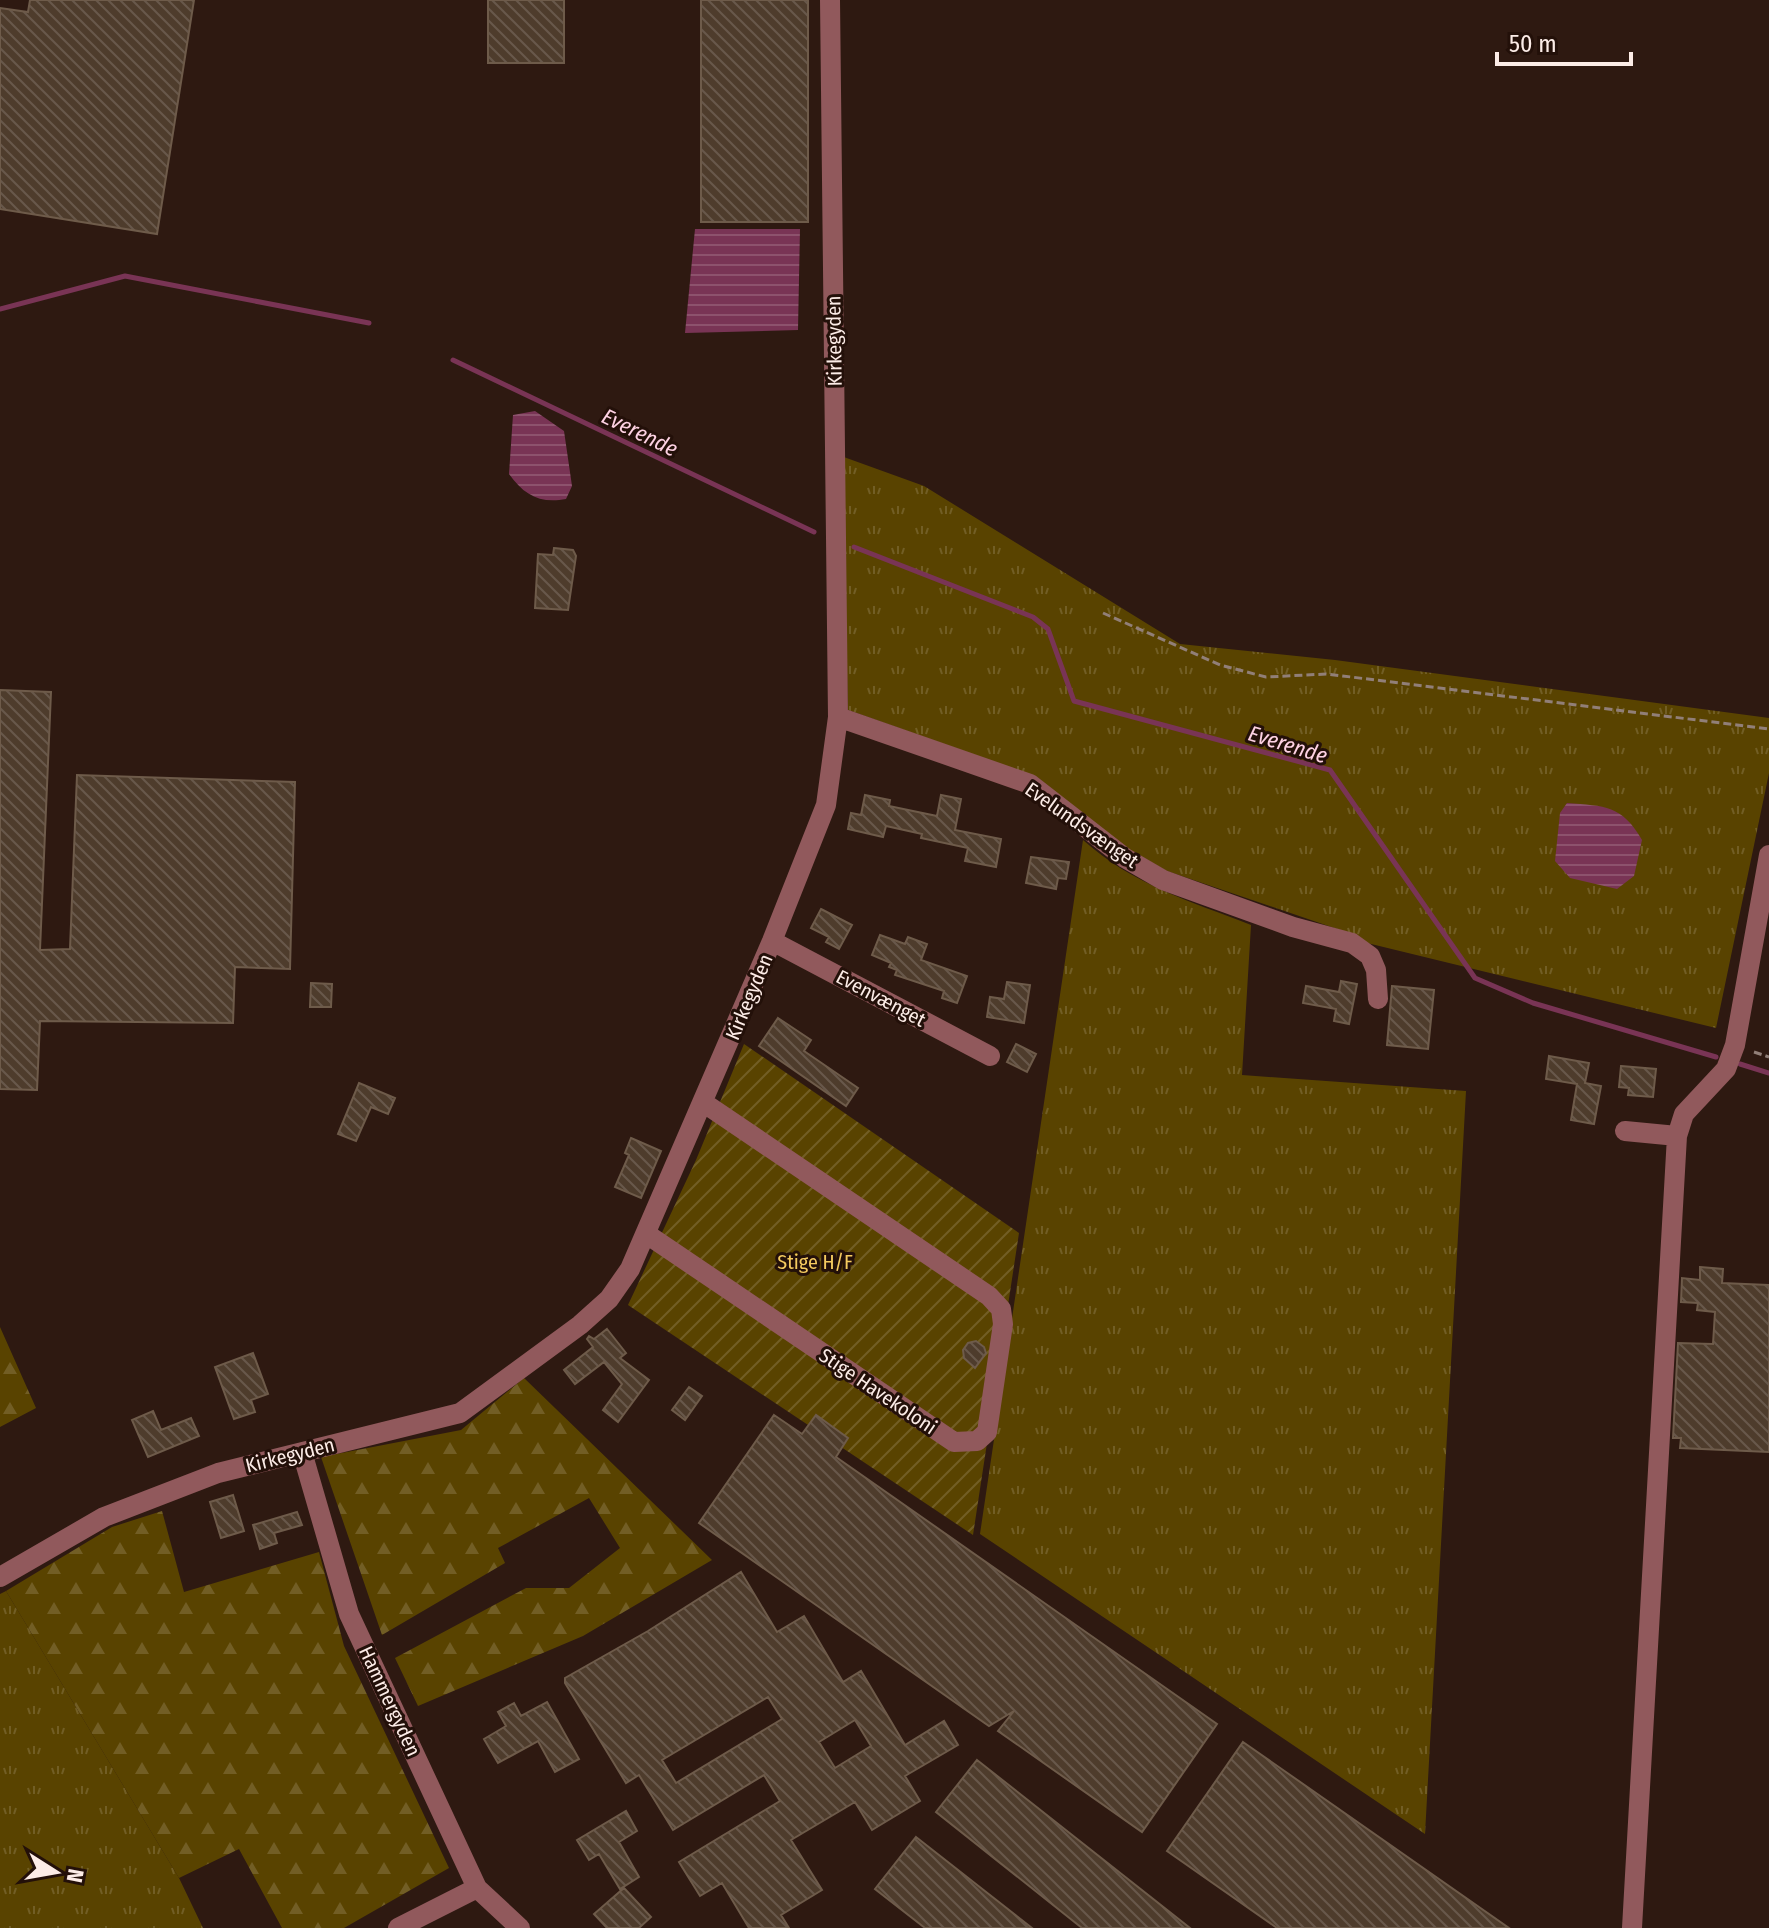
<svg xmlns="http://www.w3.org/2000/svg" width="1769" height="1928" viewBox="0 0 1769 1928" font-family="'Fira Sans Condensed',sans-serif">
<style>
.grass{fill:url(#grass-tufts)}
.forest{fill:url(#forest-firs)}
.garden{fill:url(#garden-furrows)}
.water{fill:url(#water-rules)}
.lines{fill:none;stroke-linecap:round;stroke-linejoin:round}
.stream{stroke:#793455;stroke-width:5}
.building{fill:url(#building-back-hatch);stroke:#6e5b4a;stroke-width:2;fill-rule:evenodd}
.path{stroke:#917f78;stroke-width:3;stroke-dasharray:8 4;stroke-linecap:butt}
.minor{stroke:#91595c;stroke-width:20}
.labels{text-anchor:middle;stroke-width:6;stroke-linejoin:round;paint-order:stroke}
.street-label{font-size:20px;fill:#fcece7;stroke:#231009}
.park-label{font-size:20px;fill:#f5cb60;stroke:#231009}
.water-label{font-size:22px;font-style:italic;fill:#fed2e3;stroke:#231009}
</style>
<defs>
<pattern id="grass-tufts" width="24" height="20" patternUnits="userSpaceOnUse" patternTransform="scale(2)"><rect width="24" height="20" fill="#594300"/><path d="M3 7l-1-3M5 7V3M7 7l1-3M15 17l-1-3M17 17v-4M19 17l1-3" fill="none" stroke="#725e25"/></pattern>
<pattern id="forest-firs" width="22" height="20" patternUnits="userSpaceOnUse" patternTransform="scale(2)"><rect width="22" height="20" fill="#594300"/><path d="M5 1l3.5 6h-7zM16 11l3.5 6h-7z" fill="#725e25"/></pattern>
<pattern id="garden-furrows" width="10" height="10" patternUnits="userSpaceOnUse" patternTransform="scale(2)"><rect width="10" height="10" fill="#594300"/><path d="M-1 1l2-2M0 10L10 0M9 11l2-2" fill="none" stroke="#725e25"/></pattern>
<pattern id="water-rules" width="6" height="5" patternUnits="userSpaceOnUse" patternTransform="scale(2)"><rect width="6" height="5" fill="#793455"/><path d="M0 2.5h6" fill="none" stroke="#8d526d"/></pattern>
<pattern id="building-back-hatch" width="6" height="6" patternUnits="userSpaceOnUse" patternTransform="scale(2)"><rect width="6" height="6" fill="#4e3c2c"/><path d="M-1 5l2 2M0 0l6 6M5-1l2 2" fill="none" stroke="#68584b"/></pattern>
</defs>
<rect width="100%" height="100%" fill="#2e1911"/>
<path class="grass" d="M841,456L924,486L1180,644L1335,660L1769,718V773L1716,1028L1363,942L1346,932L1167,871L1121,845L1037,777L848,710Z
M1083,840C1133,885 1190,901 1251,925L1242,1075L1466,1091L1425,1834L980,1534Z
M6,1591L179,1878L203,1928H0V1594Z"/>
<path class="forest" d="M0,1327L36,1408L0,1427Z
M524,1378L712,1560L583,1636L418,1706L395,1658L526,1588H569L620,1548L589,1498L498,1548L505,1563L382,1635L321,1457L461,1430Z
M162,1511L184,1592L319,1552L344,1646L449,1868L344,1928H282L239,1849L179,1878L6,1591L112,1527Z"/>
<path class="garden" d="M744,1044L1019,1233L973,1535L628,1305L696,1160Z"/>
<path class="water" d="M695,229H800L798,330L685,333Z
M535,411L564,431L572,486L566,499C540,504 524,495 509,474L513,415Z
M1567,803C1605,806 1622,805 1642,840L1634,876L1617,889L1570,878L1555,861L1560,813Z"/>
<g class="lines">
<path class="stream" d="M0,309L125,276L369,323
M453,360L814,532
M854,547L1033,617L1048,629L1074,701L1330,770L1475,978L1533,1003L1716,1057
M1740,1064L1769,1073"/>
</g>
<path class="building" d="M30,0H194L157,234L0,209V8L28,12Z
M488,0H564V63H488Z
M701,0H808V222H701Z
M554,548L573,550L576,556L568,610L535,608L538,554L553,555Z
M0,690L51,692L40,950L70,949L77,775L295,782L290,969L235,967L233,1023L40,1021L37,1090L0,1089Z
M865,795L890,800L889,806L937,816L941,795L961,799L955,830L1001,839L996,867L965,861L968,848L921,838L922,834L886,826L883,837L848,829L851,813L861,815Z
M1031,857L1069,862L1066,879L1058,878L1056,889L1026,883Z
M821,909L852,925L839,949L826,942L829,937L811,928Z
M880,935L905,944L908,937L927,944L921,960L967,976L957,1003L942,998L944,991L895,975L897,970L889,967L891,963L872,955Z
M1341,981L1357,984L1349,1024L1334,1021L1336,1009L1303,1003L1306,986L1339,992Z
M1007,982L1030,985L1024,1023L987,1017L990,997L1004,999Z
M311,983L332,984L331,1007H310Z
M1392,986L1434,990L1428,1049L1387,1045Z
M778,1018L811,1040L804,1051L858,1088L846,1106L759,1046Z
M1016,1044L1036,1054L1027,1072L1007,1062Z
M1549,1056L1589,1063L1585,1083L1601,1086L1594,1124L1571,1120L1577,1084L1546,1079Z
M1621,1066L1656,1069L1653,1097L1628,1095L1629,1088L1619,1087Z
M359,1083L395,1098L388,1114L371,1107L356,1141L338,1134Z
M631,1138L661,1151L641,1198L615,1187L629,1155L625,1153Z
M1700,1267L1723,1269L1722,1283L1769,1285V1452L1680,1448L1681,1438H1673L1678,1343L1713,1344L1715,1312L1697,1310L1698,1303L1681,1302L1682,1278L1700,1280Z
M607,1329L626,1353L620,1358L649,1380L618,1422L603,1410L622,1384L604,1362L575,1384L564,1370L593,1347L587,1339L589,1336L594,1339Z
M976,1341L984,1347L986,1353L975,1368L964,1358L963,1350L968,1343Z
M253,1353L268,1394L251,1400L255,1412L234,1419L215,1367Z
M689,1387L702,1396L685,1420L672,1410Z
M153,1411L161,1430L191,1418L199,1436L148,1457L132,1420Z
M774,1415L802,1434L816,1415L848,1438L836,1457L1217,1724L1142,1832L998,1731L1014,1711L989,1726L699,1523Z
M233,1495L244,1531L221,1538L210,1502Z
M297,1512L302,1525L274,1533L277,1543L260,1549L253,1525Z
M741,1572L777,1632L804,1616L843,1682L861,1671L905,1745L944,1721L958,1745L905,1776L920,1801L872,1830L855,1802L791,1840L822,1890L781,1915L789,1928H749L722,1883L700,1896L679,1862L780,1801L764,1775L673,1830L639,1775L626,1783L565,1683V1678L648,1631ZM768,1697L782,1719L676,1783L662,1760ZM855,1720L871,1746L835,1768L819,1742Z
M547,1702L579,1759L555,1772L538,1741L498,1763L484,1739L506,1726L498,1712L514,1703L521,1716Z
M1243,1742L1509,1928H1277L1167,1851Z
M977,1760L1190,1928H1082L936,1812Z
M626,1811L637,1831L619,1842L639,1877L620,1889L599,1854L589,1860L577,1840Z
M916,1837L1032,1928H925L875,1889Z
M624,1888L651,1917L639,1928H607L594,1914Z"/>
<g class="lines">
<path class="path" d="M1103,613L1220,665L1266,677L1327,674L1769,729
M1754,1052L1769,1057"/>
<path class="minor" d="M838,717L1030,784L1125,858L1163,880L1293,927L1352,943L1370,956L1376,970L1378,999
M772,941L990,1056
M1625,1131L1677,1136
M648,1235L954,1442L977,1441L987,1432L1003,1324L1001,1309L989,1296L704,1103
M302,1452L349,1614L477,1888L520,1928
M0,1577L104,1517L218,1473L460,1413L580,1325L609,1299L630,1269L772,941L826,805L838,717L830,0
M398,1928L477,1888
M1632,1928L1677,1136L1684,1114L1726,1069L1735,1045L1769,855"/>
</g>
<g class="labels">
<g class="street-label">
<text transform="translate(834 341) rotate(-91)" y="7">Kirkegyden</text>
<text transform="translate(1082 825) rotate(35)" y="7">Evelundsvænget</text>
<text transform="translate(749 997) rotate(-67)" y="7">Kirkegyden</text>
<text transform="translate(881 998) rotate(28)" y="7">Evenvænget</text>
<text transform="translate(878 1391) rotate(34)" y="7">Stige Havekoloni</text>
<text transform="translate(290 1455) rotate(-14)" y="7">Kirkegyden</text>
<text transform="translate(390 1701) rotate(65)" y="7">Hammergyden</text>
</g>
<g class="park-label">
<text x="815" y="1269">Stige H/F</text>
</g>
<g class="water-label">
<text transform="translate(640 432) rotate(26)" y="8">Everende</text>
<text transform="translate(1288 744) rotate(17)" y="8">Everende</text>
</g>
</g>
<g transform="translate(56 1872) rotate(101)" stroke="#231009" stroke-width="6" paint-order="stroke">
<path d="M0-6L14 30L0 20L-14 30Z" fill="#fcece7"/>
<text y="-12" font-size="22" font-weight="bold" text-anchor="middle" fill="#fcece7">N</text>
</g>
<path d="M1497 52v12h134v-12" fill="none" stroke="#fcece7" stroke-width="4"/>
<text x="1509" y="52" font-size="24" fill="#fcece7" stroke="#231009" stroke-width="6" paint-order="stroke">50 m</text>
</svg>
